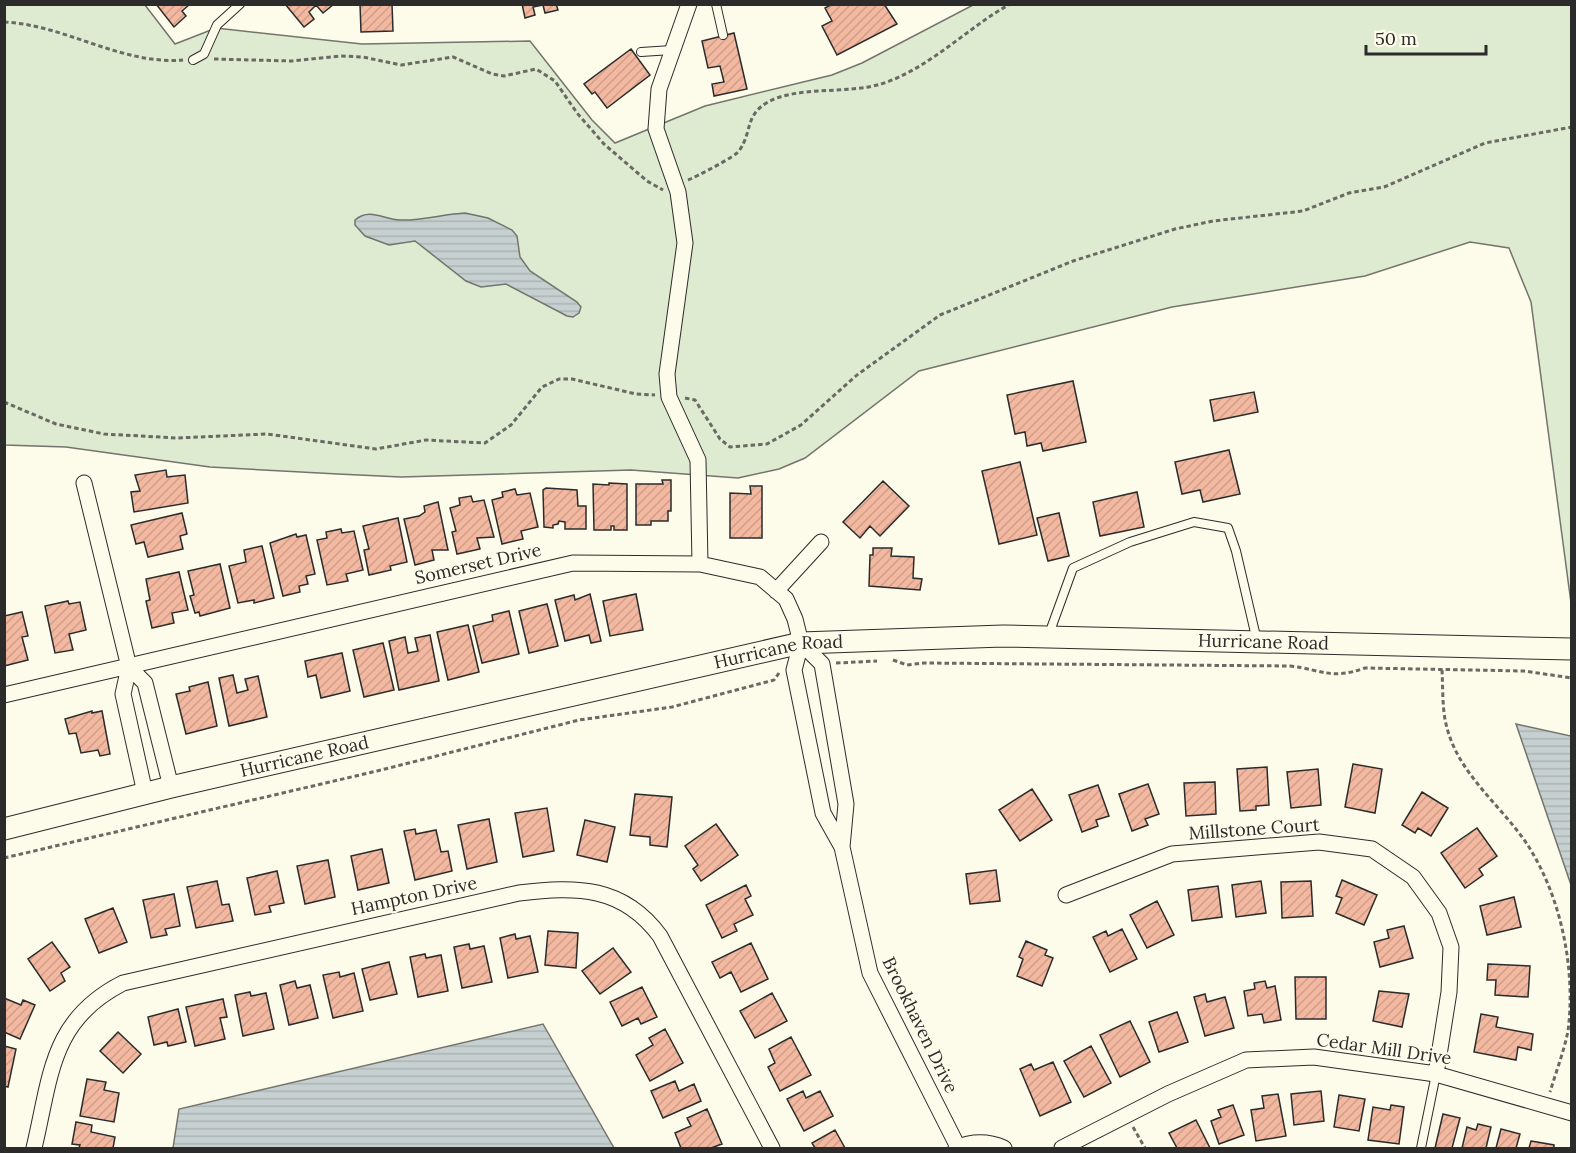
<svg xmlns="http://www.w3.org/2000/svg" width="1576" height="1153" viewBox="0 0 1576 1153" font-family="Lora,serif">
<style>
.green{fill:#deebd1;stroke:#74746e;stroke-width:1.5}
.water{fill:url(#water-rules);stroke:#74746e;stroke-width:1.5}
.building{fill:url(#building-hatch);stroke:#2b2b2b;stroke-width:1.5}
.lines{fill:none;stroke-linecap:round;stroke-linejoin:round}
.lane-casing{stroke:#2b2b2b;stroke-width:10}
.street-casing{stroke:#2b2b2b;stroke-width:17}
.secondary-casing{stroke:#2b2b2b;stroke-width:23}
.path{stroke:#6a6964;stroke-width:3;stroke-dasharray:4.5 3;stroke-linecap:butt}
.lane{stroke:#fdfbea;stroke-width:8}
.street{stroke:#fdfbea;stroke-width:15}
.secondary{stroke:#fdfbea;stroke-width:21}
.labels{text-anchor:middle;stroke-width:4.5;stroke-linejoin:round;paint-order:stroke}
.street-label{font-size:18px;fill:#2b2b2b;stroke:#fdfbea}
</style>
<defs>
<pattern id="water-rules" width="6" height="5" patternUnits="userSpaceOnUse" patternTransform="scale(1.5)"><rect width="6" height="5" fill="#c7d0d0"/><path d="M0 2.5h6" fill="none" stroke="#abb3b3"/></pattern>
<pattern id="building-hatch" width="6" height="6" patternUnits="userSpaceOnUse" patternTransform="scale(1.5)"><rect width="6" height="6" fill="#f2b8a0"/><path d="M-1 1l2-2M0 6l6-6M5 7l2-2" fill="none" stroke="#d09e8a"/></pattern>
</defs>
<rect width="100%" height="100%" fill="#fdfbea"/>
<path class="green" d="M5,5H145L175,44L216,28L362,44L530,41L592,120L615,143L705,106L832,75L862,63L973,5H1571V603L1531,302L1509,248L1470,242L1365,276L1172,307L919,371L805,458L779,469L738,478L631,470L401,477L338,474L210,467L66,447L5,445Z"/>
<path class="water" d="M465,213L488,218L512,230L517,236L520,257L530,271L577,302L581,307L579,313L573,317L567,316L506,284L481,287L466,281L415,241L389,245L365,236L355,225V220C370,207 384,220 400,220C421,221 444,214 465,213Z
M1516,724L1571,736V885Z
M543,1024L614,1148H173L179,1109Z"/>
<path class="building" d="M156,4H190L182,11L186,16L174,27Z
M285,4H334L323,13L316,5L309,12L314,19L304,27Z
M360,4H392L393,31L361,32Z
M522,4H556L558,10L545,13L543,5L533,7L535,15L525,18Z
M832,4H884L897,24L837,55L822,26L832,21L825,8Z
M734,33L747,89L714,96L712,84L724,82L720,66L708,68L702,41Z
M631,49L650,75L607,108L595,92L592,94L584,84Z
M1073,381L1086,442L1043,451L1041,443L1027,446L1025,432L1015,434L1007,395Z
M1254,392L1258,412L1214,421L1210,400Z
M1229,450L1240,494L1203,502L1200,490L1182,494L1175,462Z
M1020,462L1037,535L999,544L982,471Z
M166,470L167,477L185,475L188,503L134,512L131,492L140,491L135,475Z
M662,480H671V511H668V521H651V525H636V484H663Z
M883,481L909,506L880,536L870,526L860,538L843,522Z
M609,483L627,484V530H614V526H611V530H594L593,484L609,485Z
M750,486H762V538H730V493L751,494Z
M546,488L577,490L578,506H586V529H565V522L559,521L558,524L553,525V528L544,527L543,490Z
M515,489L517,495L530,493L538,527L521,531L523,539L502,544L492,500L503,497L502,492Z
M1137,492L1144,527L1100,536L1093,502Z
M471,496L473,502L484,500L494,537L477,538L480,549L457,554L452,532L456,531L450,508L460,505L459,498Z
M438,502L448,550H432L434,560L415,565L404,519L419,516L425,512L424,506Z
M182,513L187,534L180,536L183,549L148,557L144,542L136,544L131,525Z
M1059,513L1069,556L1048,561L1037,518Z
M398,518L407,562L390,566L391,570L369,575L364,550L369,549L363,526Z
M341,529L342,533L354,531L363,570L346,574L348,581L327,585L317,540L327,538L326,532Z
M296,534L297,537L306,535L315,574L306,576L308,584L299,586L300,592L283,596L270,543Z
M262,546L274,598L254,603V600L238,603L229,566L246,562L244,550Z
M873,548H892L891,556L914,557L913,578L922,579L920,590L869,586L870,555H873Z
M220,564L230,608L200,616L199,612L195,613L190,596L194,595L188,571Z
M179,572L188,610L172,613L174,623L152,628L146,601L150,600L146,579Z
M590,594L601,641L591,643L589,635L565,641L555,600L574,595L575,600Z
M636,594L643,630L610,636L603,601Z
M68,601L69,604L80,602L86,630L69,634L73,650L55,653L45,606Z
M547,604L558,646L529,653L519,611Z
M509,611L519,654L482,663L473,626L493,621L492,615Z
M22,612L28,636L22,637L28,660L4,666V616Z
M468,625L479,672L448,680L437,632Z
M430,635L439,681L399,690L389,641L405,637L408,653L418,651L415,638Z
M383,643L394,690L364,697L353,650Z
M342,653L350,691L321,698L316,675L308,677L305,661Z
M233,675L237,693L248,690L245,679L258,676L267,717L229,726L219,678Z
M208,682L217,726L186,734L176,694L190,691L189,687Z
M92,711V713L102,711L110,754L100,756L98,750L81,753L76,733L69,734L65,719Z
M1353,764L1382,769L1375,813L1345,807Z
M1267,767L1269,805L1256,806V810L1240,811L1237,769Z
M1318,769L1321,805L1291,808L1287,772Z
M1215,782L1216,814L1186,816L1184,783Z
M1148,784L1159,814L1145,819L1148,825L1132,831L1119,794Z
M1098,785L1109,816L1096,820L1098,826L1082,832L1069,795Z
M1032,789L1052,820L1020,841L999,810Z
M1422,792L1448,808L1431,836L1418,828L1415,833L1402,825Z
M635,794L672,797L667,847L650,845V837L630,835Z
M547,808L554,851L523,857L515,813Z
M489,819L497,862L467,869L458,825Z
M585,820L615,827L607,862L577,855Z
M716,824L738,855L701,881L693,869L698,865L685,846Z
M1477,828L1497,856L1479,869L1483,875L1465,888L1441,853Z
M415,829L416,834L436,830L441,852L448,851L452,871L415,880L404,831Z
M382,849L389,883L358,890L351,856Z
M328,860L335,897L305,904L297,866Z
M996,870L1000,901L970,904L966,874Z
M277,871L284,903L269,906L271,912L255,915L247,878Z
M1342,880L1377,895L1364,925L1336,913L1342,898L1336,896Z
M217,881L222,905L229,904L233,921L196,928L187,887Z
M1261,881L1266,913L1236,917L1232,885Z
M1311,881L1313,916L1282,918L1281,882Z
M746,885L751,896L745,899L753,915L734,924L737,931L722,938L706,905Z
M1218,886L1222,917L1192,921L1188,890Z
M174,894L180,926L165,929L167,935L151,938L143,900Z
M1514,897L1521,927L1487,935L1480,906Z
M1157,901L1174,935L1147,948L1130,915Z
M113,908L127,942L99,953L85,919Z
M1404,926L1413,958L1380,967L1374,942L1389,938L1387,930Z
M1122,929L1137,959L1110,972L1093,937L1106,931L1108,936Z
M548,931L578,933L576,968L545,965Z
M515,934L516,939L530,936L538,972L508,978L500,938Z
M1026,941L1047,950L1045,955L1053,958L1042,986L1017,976L1023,959L1019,957Z
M52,942L70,967L61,973L65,981L50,991L28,959Z
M751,943L768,979L741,992L731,972L720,978L712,962Z
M469,944L470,949L484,946L492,982L462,988L454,947Z
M613,948L631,972L600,994L582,971Z
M425,954L426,958L441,955L448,991L418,997L410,957Z
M389,962L397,994L370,1000L362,969Z
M1488,964L1530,966L1528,997L1495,995L1496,980H1487Z
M339,972L340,977L354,973L363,1011L333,1018L323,975Z
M1295,977H1326V1019H1296Z
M295,981L297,988L310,985L318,1018L289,1025L280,985Z
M1265,981L1267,988L1275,986L1281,1020L1264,1023L1262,1014L1248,1016L1244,991L1255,989L1254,983Z
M642,987L657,1017L641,1024L638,1018L622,1026L610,1002Z
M1379,991L1409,994L1402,1027L1373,1021Z
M250,992L251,996L266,993L274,1029L243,1036L235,995Z
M772,993L787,1021L755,1038L740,1011Z
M1205,994L1207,1002L1225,997L1234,1028L1205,1036L1194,997Z
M4,998L21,1005L23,1000L35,1005L20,1039L4,1032Z
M223,999L227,1017L220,1018L225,1039L195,1046L186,1007Z
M178,1009L186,1042L168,1046L167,1042L154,1045L148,1017Z
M1177,1012L1188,1042L1159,1052L1149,1022Z
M1481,1014L1498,1017L1496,1027L1533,1034L1531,1050L1518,1047L1516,1060L1474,1052Z
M1130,1021L1150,1062L1120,1077L1100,1035Z
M665,1029L683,1063L650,1081L636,1055L653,1045L649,1038Z
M118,1032L141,1054L123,1073L100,1051Z
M791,1037L811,1075L780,1091L768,1067L775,1063L769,1049Z
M4,1046L16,1049L8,1087L4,1086Z
M1091,1046L1111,1083L1084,1097L1064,1061Z
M1053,1062L1071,1102L1040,1116L1020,1069L1031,1064L1034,1070Z
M87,1079L106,1082L104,1090L119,1093L114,1122L80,1116Z
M675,1081L679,1091L694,1084L701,1101L663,1118L651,1091Z
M803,1091L806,1098L820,1091L833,1116L804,1131L787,1099Z
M1321,1091L1324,1121L1294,1125L1291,1094Z
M1278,1094L1286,1136L1256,1141L1251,1110L1264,1108L1262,1096Z
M1339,1095L1365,1099L1359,1131L1334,1127Z
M1233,1105L1244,1135L1219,1144L1211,1121L1221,1117L1218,1110Z
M1391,1105L1404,1107L1399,1144L1368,1140L1373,1107L1390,1110Z
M707,1109L722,1144L711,1148H681L675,1133L691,1126L687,1118Z
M1443,1114L1460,1118L1452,1148H1435Z
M1196,1120L1210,1148H1177L1169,1133Z
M76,1122L92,1125L91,1132L115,1137L113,1148H79L80,1145L72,1144Z
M1478,1124L1491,1127L1486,1148H1462L1467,1127L1476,1130Z
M1501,1129L1520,1134L1516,1148H1496Z
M835,1130L845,1148H815L812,1143Z
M1531,1141L1554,1145V1148H1529Z"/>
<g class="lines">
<defs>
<path id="lane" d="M716,4L723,35
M641,52L672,50
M193,60L204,54L217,25L240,4
M1049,634L1073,568L1130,542L1194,522L1228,528L1236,551L1257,641
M1421,1148L1436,1074"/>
<path id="street" d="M689,4L659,89L656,129L678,192L685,243L667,374L669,397L698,460L700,564
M84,483L129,667L123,694L145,793
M776,591L821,542
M801,643L822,664L846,804L842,847
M129,667L145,683L171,787
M4,695L573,563L700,564L760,577L786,599L795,619L801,643L794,670L823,813L842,847L870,973L958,1147
M1066,895L1172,854L1319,842L1372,849L1413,877L1439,913L1451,947L1449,992L1436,1074
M34,1148C51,1077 50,1020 123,983L519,893C577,886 623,886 660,936L772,1148
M956,1148C972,1141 988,1141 1004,1148
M1062,1148L1168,1094L1246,1060L1314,1057L1436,1074L1572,1113"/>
<g id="secondary">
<path id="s1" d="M4,829L171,787L801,643L1003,636L1572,649"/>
</g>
</defs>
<use href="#lane" class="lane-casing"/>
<use href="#street" class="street-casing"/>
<use href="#secondary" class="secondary-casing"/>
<path class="path" d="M1073,4H1096
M4,22C66,25 121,65 183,60
M214,59L292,61L341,56L363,57L401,65L453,57L492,74L504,76L536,69L555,81L577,113L604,144L647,181L663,190
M688,180C696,177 736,156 739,151C753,131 744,116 768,102C797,86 848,94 881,84C929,69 967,28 1010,4
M685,398L695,400L720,439L730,447L767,444L801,425L857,375L940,315L1073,261L1175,229L1213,221L1303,211L1349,193L1384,187L1485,143L1572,127
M4,402L56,424L104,434L177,438L267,434L376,449L426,440L485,443L511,425L542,387L559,379H572L636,394L655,395
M893,660L907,665L924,663L1290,666C1323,670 1331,680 1365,668L1524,671L1572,678
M836,663L877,661
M1442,670C1443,687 1442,707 1446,724C1457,773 1500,804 1527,844C1561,896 1576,969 1568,1031C1564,1051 1556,1072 1550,1092
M4,858L377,771L579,720L672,707L774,680L779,673
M1133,1127L1145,1148"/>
<use href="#lane" class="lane"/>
<use href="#street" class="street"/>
<use href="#secondary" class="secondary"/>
</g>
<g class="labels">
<g class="street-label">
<text transform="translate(478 564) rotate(-13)" y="6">Somerset Drive</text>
<text dy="6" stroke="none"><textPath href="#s1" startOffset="1281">Hurricane Road</textPath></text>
<text dy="6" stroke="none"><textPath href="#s1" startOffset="795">Hurricane Road</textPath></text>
<text dy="6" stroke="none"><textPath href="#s1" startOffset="309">Hurricane Road</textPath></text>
<text transform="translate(1254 829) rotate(-4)" y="6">Millstone Court</text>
<text transform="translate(414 896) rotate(-12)" y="6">Hampton Drive</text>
<text transform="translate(920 1025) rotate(64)" y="6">Brookhaven Drive</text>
<text transform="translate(1384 1049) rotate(8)" y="6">Cedar Mill Drive</text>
</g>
</g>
<rect width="1576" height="1153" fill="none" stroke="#2b2b2b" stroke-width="12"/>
<path d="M1366 45v9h120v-9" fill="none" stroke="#2b2b2b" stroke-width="3"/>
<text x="1375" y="45" font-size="18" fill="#2b2b2b" stroke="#fdfbea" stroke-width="4.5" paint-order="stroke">50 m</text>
</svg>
